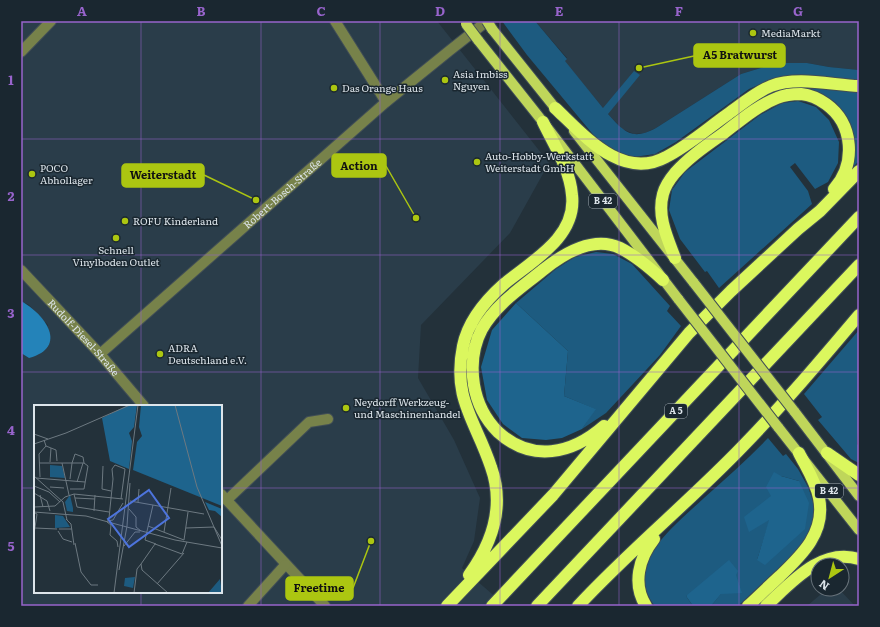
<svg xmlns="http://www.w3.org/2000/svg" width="880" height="627" viewBox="0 0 880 627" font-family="Literata,serif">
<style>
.built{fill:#2a3d4a;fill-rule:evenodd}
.green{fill:#1d5b80;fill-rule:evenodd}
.forest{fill:#1e648d}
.water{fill:#2483b9}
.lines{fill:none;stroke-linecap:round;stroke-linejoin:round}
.minor-casing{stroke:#414e56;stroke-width:12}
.major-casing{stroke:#414e56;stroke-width:12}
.highway-casing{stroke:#414e56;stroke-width:14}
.minor{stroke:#77824a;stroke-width:10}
.major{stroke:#bfd65a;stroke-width:10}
.highway{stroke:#dbf75e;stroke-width:12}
.major-bridge-casing{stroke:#414e56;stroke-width:12;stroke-linecap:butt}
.major-bridge{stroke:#bfd65a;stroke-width:10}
.grid{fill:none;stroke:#9864cc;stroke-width:1;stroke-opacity:0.55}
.poi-dot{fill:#acc611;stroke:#1a2730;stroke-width:1.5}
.labels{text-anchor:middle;stroke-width:3;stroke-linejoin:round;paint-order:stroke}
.shield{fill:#1a2730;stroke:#a2acb3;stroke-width:1}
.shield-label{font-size:9px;font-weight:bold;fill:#dde5eb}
.poi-label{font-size:10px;fill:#dde5eb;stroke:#1a2730;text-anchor:start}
.street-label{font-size:10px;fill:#dde5eb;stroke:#1a2730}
.inset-road{fill:none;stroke:#6d7981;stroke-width:1}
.view{fill:#4d74dd;fill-opacity:0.15;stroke:#4d74dd;stroke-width:2}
.inset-edge{fill:none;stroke:#dde5eb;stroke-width:2}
.leader{fill:none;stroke:#acc611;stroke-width:1.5}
.callout-dot{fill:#acc611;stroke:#1a2730;stroke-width:1.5}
.callout{fill:#acc611;stroke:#acc611;stroke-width:1.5}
.callout-label{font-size:11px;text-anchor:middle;font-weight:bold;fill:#111}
.neatline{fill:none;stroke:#9864cc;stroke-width:1.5}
.grid-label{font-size:13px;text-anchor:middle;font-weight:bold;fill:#9864cc}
</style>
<rect width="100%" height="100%" fill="#23313a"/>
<path class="built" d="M21,21H437L549,163L510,233L421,325L418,378L454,440L480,498L474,541L462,568L506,606H21V353L29,358L48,325L29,305L21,301ZM35,406H221V592H35Z
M535,21H859V70L829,67L807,63H777L741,74L656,128L645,133L634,134L622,129L608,114L564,61L567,58Z
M827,589H839L855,606H807Z"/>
<path class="green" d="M502,21H535L567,59L565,61L603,108L634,71L640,75L608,114C624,132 632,141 656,128L741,74L777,63H807L829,67L859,70V81L797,76L772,79L749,89L676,142L655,154L634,157L623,155L605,145L596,138L527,55Z
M807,88L859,91V161L853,167L855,147L850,125L836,103L824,95Z
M798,101L816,107L829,120L839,142L838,163L828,182L815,189L795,163L790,167L808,191L812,204L719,288L707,271L705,272L680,239L669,210L672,190L685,172L760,115L782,103Z
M596,252L613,254L632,264L670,306L667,311L681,326L660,355L606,413L582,429L595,409L564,396L568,351L516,303L556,269L575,257Z
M859,330V416L857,444L859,446V463L851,459L818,420L822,417L804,394Z
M768,438L783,456L786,454L798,469L808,487L814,504V519L809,535L798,550L738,606H711L736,575L686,596L693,606H655C647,597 642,582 644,570C650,544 685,516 704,498C726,478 748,459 768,438ZM781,476L799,481L757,560L770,519L771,496Z"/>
<path class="forest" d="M516,303L568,351L564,396L596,409L582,429L562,438L546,440L522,438L503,424L487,400L481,367L492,330Z
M774,472L781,476L799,481L809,503L805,529L765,565L757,560L769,520L749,532L744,517L771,496L766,487Z
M729,560L738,571L736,575L742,593L721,594L711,606H693L686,596Z"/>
<path class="water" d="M21,301C45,314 69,347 29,358L21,353Z"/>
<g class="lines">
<defs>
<g id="minor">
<path d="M335,21L386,102"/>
<path d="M21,52L51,21"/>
<path id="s1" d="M21,270L100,354L144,406"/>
<path id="s2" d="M100,354L386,102L449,51L487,21"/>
<path d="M221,494L325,606"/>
<path d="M227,500L309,422L328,419"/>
<path d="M248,606L285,565"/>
</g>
<path id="major" d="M492,29L560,114
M478,40L543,122L679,300
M574,131L694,283
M794,411L859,496
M778,427L859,530"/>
<path id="highway" d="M555,108C584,135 622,181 666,157C688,146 708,128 728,114C742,104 756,92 771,86C797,76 832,85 859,86
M675,258C667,237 657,216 663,194C665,186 670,179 675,173C689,157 707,145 724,133C741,120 757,106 777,98C784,95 793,94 801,94C810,95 819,99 826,104C854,124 856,164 834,189
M604,426C572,454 532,463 498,432C485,419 477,403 474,385C471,366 473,346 482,329C496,304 521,288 543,270C563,254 593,235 620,248C636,256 650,268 663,280
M827,453L859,475
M469,575C493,542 505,506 491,467C476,421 452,399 463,346C468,321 486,300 504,284C532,261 577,237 572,195C570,169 554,145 543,122
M447,606L553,495L689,333L731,291L798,229L820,211L859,171
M492,606L859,217
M537,606L859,265
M578,606C630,550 689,502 742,447C783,405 821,360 859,315
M646,606C632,584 639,558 654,539
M748,606C759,596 769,586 780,576C802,555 826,532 819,498C816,482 806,467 799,453
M766,606C791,583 821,547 859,559"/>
</defs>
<use href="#minor" class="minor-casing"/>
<use href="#major" class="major-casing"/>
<use href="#highway" class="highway-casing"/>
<use href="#minor" class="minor"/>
<use href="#major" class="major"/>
<use href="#highway" class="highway"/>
<defs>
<path id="major-bridge" d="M487,21L492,29
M466,24L478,40
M694,283L794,411
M679,300L778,427"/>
</defs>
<use href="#major-bridge" class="major-bridge-casing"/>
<use href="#major-bridge" class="major-bridge"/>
</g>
<path class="grid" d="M141,21V406M261,21V606M380,21V606M500,21V606M619,21V606M739,21V606M21,139H859M21,255H859M21,372H859M21,488H35M221,488H859M141,592V606"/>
<g class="poi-dot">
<circle cx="753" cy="33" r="4"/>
<circle cx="445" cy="80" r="4"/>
<circle cx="334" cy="88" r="4"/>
<circle cx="477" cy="162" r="4"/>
<circle cx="32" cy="174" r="4"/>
<circle cx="125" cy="221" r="4"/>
<circle cx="116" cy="238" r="4"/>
<circle cx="160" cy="354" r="4"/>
<circle cx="346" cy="408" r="4"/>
</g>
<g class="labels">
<g class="shield">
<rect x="589" y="194" width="28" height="14" rx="3"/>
<rect x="665" y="404" width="22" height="14" rx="3"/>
<rect x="815" y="484" width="28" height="14" rx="3"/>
</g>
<g class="shield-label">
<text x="603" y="204">B 42</text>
<text x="676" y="414">A 5</text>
<text x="829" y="494">B 42</text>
</g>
<g class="poi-label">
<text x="761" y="37">MediaMarkt</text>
<text x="453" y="78">Asia Imbiss<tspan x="453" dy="12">Nguyen</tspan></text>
<text x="342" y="92">Das Orange Haus</text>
<text x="485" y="160">Auto-Hobby-Werkstatt<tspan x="485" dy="12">Weiterstadt GmbH</tspan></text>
<text x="40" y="172">POCO<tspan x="40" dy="12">Abhollager</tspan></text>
<text x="133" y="225">ROFU Kinderland</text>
<text x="116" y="254" text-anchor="middle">Schnell<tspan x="116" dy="12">Vinylboden Outlet</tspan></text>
<text x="168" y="352">ADRA<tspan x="168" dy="12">Deutschland e.V.</tspan></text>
<text x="354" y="406">Neydorff Werkzeug-<tspan x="354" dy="12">und Maschinenhandel</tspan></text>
</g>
<g class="street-label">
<text dy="4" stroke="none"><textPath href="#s2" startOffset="243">Robert-Bosch-Straße</textPath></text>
<text dy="4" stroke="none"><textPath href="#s1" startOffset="92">Rudolf-Diesel-Straße</textPath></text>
</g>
</g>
<g transform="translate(34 405)">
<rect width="188" height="188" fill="#23313a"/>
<path d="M16,60L28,61L31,73L16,72ZM36,90L39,103V107L33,106L31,97ZM21,110L29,111L36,122L21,123ZM101,172L99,183L90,181L91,173ZM186,174L188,188H174Z" fill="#1d5b80"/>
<path d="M94,0H103L100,22L95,28L98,36L95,64L76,56L68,13ZM107,0H188V101L99,65L103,37L108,31L105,22ZM171,97L188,104V112L181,106L175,105Z" fill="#1e648d"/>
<path class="inset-road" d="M141,0L163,82L188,141M0,29L14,34M10,35L12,41L22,45L23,56M0,39L32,28L96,0M16,57L17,43M5,58H50M28,58L35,90M38,58L41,49L49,52L50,58M69,61L68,84L77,86M0,71L29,97L33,115M6,72L5,49L12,41M2,73L51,77M36,74L38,58M43,77L49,58M0,81L15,87L26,97M16,82L30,83M36,84H50L54,61L50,58M0,88L13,96L16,106M40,89L43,102L75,107M6,90L9,102M41,93L61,94M96,96L170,109M104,97L105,84M119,100L111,135L122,139M0,102L21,101L31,92L40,89L89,94M95,104L102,112V122L107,126M60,106L61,90M0,107L52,111L141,135L188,143M75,113L79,74L78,64L81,60L91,64L87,94M32,114L37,119L40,140M73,116L79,115L89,98M73,117L77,120L76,130L83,136L84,142M114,121L150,135L154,107M180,122L188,135M1,123L23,124M152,123L180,122M25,124H38M24,126L29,134L38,137M130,127L137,83M0,129L3,109L1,108M41,138L47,167L57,180H64M90,141L101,127H106M85,165L93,121L96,78M123,179L150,148M80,188L104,0M100,188L103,164L107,159M134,188L108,165L107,159L121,139L148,149L153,137"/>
<path class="view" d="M115,85L135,113L95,142L74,114Z"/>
<rect width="188" height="188" class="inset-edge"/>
</g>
<path class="leader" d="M639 68L694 56M416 218L386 166M256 200L204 175M371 541L353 588"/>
<g class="callout-dot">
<circle cx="639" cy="68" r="4"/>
<circle cx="416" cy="218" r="4"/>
<circle cx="256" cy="200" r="4"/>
<circle cx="371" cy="541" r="4"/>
</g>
<g class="callout">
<rect x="694" y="44" width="91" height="23" rx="4"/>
<rect x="332" y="154" width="54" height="23" rx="4"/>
<rect x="122" y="164" width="82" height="23" rx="4"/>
<rect x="286" y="577" width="67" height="23" rx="4"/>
</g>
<g class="callout-label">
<text x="740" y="59">A5 Bratwurst</text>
<text x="359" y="170">Action</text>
<text x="163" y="179">Weiterstadt</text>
<text x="319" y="592">Freetime</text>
</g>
<rect width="880" height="627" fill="none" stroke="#1a2730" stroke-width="44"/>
<g transform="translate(830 577) rotate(216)"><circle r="19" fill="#1a2730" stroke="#68737b"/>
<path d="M0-3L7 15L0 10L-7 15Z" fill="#acc611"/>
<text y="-6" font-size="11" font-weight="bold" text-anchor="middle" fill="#dde5eb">N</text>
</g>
<rect x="22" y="22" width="836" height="583" class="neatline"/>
<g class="grid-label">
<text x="82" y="16">A</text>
<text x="201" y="16">B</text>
<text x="321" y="16">C</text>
<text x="440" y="16">D</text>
<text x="559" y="16">E</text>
<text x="679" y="16">F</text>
<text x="798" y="16">G</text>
<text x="11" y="85">1</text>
<text x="11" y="201">2</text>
<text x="11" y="318">3</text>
<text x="11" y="435">4</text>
<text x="11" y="551">5</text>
</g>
</svg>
